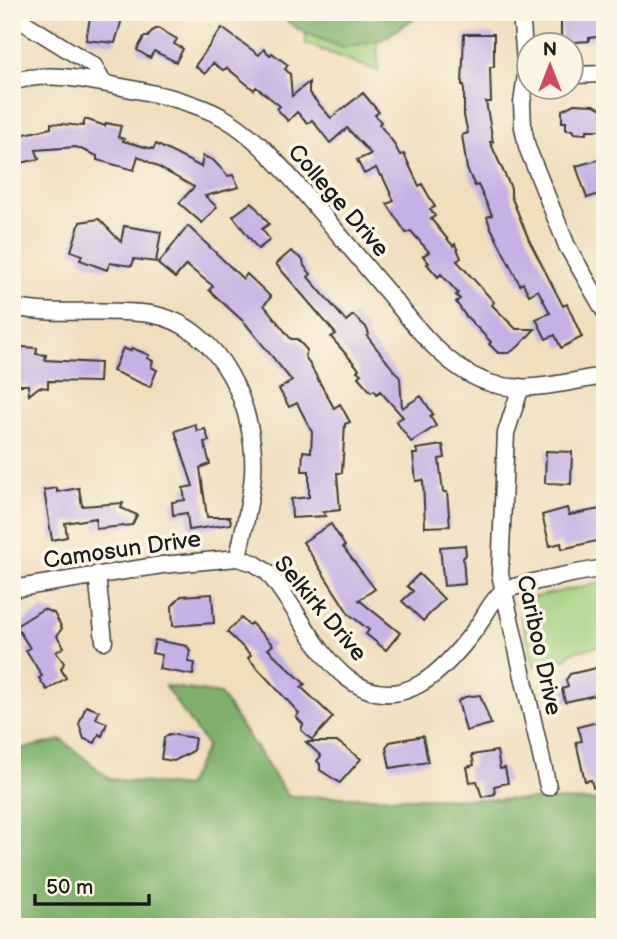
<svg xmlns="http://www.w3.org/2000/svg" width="617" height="939" viewBox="0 0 617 939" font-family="'Balsamiq Sans',sans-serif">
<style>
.green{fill:#9fce7c;stroke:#5e754c;stroke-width:2}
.forest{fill:#7fb16c;stroke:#4e6644;stroke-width:2}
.building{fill:#c5b1e5}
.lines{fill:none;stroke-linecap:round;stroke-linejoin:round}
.minor-casing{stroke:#3c3934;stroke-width:19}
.minor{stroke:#fff;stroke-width:16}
.labels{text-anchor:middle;stroke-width:7;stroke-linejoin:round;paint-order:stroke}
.street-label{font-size:23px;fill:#1c1c1c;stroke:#fcf5e5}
</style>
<rect width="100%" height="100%" fill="#fcf5e5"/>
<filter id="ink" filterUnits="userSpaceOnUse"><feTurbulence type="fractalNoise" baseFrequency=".0143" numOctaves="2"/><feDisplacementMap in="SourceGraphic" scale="14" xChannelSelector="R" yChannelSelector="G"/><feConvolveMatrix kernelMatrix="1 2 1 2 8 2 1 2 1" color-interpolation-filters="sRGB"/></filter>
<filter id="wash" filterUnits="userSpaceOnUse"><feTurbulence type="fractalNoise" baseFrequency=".00686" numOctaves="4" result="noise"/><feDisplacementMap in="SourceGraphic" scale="28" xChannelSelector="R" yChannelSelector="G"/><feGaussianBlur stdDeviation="1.57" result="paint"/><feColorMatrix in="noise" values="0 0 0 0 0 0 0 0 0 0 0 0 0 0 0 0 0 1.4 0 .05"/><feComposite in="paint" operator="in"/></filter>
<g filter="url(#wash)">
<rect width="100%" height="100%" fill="#f0debd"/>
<path class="green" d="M305,12H376L378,71L306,44Z
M603,582L605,644L573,652L566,659L534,666L521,615L524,602L535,597Z"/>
<path class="forest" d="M274,12H416L418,16L383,39L343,48L301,31Z
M165,686L220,694L288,796L605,801V927H12V751L62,740L110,779L186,787L207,746Z"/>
<g id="blocks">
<path class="building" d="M91,12H124L115,43L86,40Z
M561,12H605V36L589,38V41L561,43Z
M158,28L177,39L174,44L183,49L176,62L154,51L150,58L137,50L144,37H148L152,31Z
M222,28L259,55L264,49L270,55L272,53L288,65L285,69L290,74L292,96L309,82V93L331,118L363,93L379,112L375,115L381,122L379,124L393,142L400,155L404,154L419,186L422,184L435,207L430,209L435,216L431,219L453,246L455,244L461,258L457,261L494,302L492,305L516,329H535L518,347L509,353H498L489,344L491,342L465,315L456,302L460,299L456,295L458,293L441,274L438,277L427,264L429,263L423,256L429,252L411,231L406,233L387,204L394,201L382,175L380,176L376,168L364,174L357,160L371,154L347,128L330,143L312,120L308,123L306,122L297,112L288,121L277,109L280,106L256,87L254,90L227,68L223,70L213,63L205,74L195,66Z
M464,34H494V67H490L491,102H486L493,142H490L511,188V196L529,240L563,306L567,304L582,337L561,348L555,335L546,339L536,319L550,313L538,290L529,295L523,283L520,285L490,226L487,217L492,215L478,185L475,186L467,169L462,135L468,133L464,116V85H462Z
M574,104L594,105L603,110V130H587V134L573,133V130H566V122H562V110Z
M85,119L105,126L106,123L121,126L118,137L124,139L123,141L153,149L156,144L201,167L203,156L213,160L228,176L233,175L239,187L205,196L217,207L202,223L179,203L194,187L138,156L134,170L97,160V156L76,147L36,150L39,159L12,165V137L51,128V123L83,126Z
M605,158V192L587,198L576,166Z
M252,202L269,224L262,229L270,240L258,249L233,216Z
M99,219L121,242L124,226L161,232L156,262L134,259L132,266L110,263L107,270L80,260L82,255L71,251L80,222Z
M188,226L243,279L247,274L271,297L264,305L291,339H297L307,350L305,356L334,408L340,404L350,422L345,424L342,473H337L340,510L323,512L326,516L292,518L291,499L309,497V471H302L303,451L311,452L312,432L297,403L289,407L279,389L292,381L245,323L209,290L213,286L186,265L175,278L158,264Z
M291,251L303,260L304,266L311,274L308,277L346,321L353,315L366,327L369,334L367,336L400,378L402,408L421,396L433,414L430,416L436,426L411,442L396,421L403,417L380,391L377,394L374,390L371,392L358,377L361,374L357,371L359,369L331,337L336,334L276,264Z
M21,347L37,348L36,354L46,355L45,360L100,363L99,382L48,381V388L39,387L29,395L28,385H17Z
M123,348L130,351L132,348L149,355L147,358L153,361L151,367L157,370L150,387L113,371Z
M195,424L197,431L205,429L209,441L204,442L210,464L200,468L207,517H230L231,524L189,530L187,513L173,515L172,502L185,500L183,488L193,486L175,431Z
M443,445L445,458L439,459L443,492H447L450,526L425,527L423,480L416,481L413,454H418L416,449Z
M546,451L572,452L571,484L545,483Z
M57,488V492L79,488L82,506L123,503L121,508L137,515L132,525L96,529V518L65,523L67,537L52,540L44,490Z
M567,508L569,515L605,508V539L562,549L561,543L550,546L542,515Z
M331,524L345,546L343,547L375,589L359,600L400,633L386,650L366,634L369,630L349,614L303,542Z
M465,545L466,555L463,558L465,584L444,586L440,547Z
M419,574L444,599L423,621L402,601L413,591L407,586Z
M212,594L214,623L173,626L172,606L181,596Z
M43,609L54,613L62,628L57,636L64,647L56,652L64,663L61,669L66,678L47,690L39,678L42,676L26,650L30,648L16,626Z
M241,618L249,625L251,623L273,645L268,649L305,684L301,687L333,717L312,740L301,730L303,724L296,717L299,713L248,658L251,655L227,632Z
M155,640L187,646L190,651L188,662L195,663L193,675L159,669L162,655L152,653Z
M601,667L605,683L599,684L600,694L565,702L562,689L568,687L566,680L570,674Z
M480,695L491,724L466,731L458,701L465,697Z
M86,706L99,711L96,719L107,723L102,736L99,734L95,743L84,739L79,724Z
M605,720V788L598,790L593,787L591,780L585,781L576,742L582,741L578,727Z
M169,734L195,738L193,751L174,761L161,759L164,738Z
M423,736L428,762L390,768L386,747L390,742Z
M306,742H338L361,759L340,783L320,770V764L317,761L321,756Z
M497,751L500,769L505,768L508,783L494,786L495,794L482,797L477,781L470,782L467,767L474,765L472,755Z"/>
</g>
</g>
<g filter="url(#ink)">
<use href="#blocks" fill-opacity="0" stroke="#3c3934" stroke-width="2"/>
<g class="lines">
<defs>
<path id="minor" d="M521,12L526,75L522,103L523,127L527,147L567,246L605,312
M12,15L94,66L103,83
M572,75L605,74
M12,82C48,70 87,80 122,87C157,94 193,101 224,118C257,137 280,166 305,194C335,229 364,265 394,300C418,330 447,367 484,381C521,396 567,381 605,376
M12,307C58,317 105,307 150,314C221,325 257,410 253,474C251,502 243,531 238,558L254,563L267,572C294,603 316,654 347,678C401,719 446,669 477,627C485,616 491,601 502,592C513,584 587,571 605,568
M521,387L506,433L500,574L548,787
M97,574L104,641
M12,589L162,565L238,558"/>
</defs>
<use href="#minor" class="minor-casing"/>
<use href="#minor" class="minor"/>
</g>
</g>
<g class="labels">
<g class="street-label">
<text transform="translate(339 200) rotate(49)" y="8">College Drive</text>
<text transform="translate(122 549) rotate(-8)" y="8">Camosun Drive</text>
<text transform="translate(321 608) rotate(50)" y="8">Selkirk Drive</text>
<text transform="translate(540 645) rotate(78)" y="8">Cariboo Drive</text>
</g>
</g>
<rect width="617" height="939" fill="none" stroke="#fcf5e5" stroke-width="42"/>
<g transform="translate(550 66)"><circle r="33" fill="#fcf5e5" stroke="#a29e95" stroke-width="2"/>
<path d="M0-5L12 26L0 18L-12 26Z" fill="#d1495b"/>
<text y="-10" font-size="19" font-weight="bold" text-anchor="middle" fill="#1c1c1c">N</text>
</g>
<path d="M35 894v10h114v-10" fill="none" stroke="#1c1c1c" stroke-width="3.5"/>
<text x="46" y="894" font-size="21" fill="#1c1c1c" stroke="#fcf5e5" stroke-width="5" paint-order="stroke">50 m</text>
</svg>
